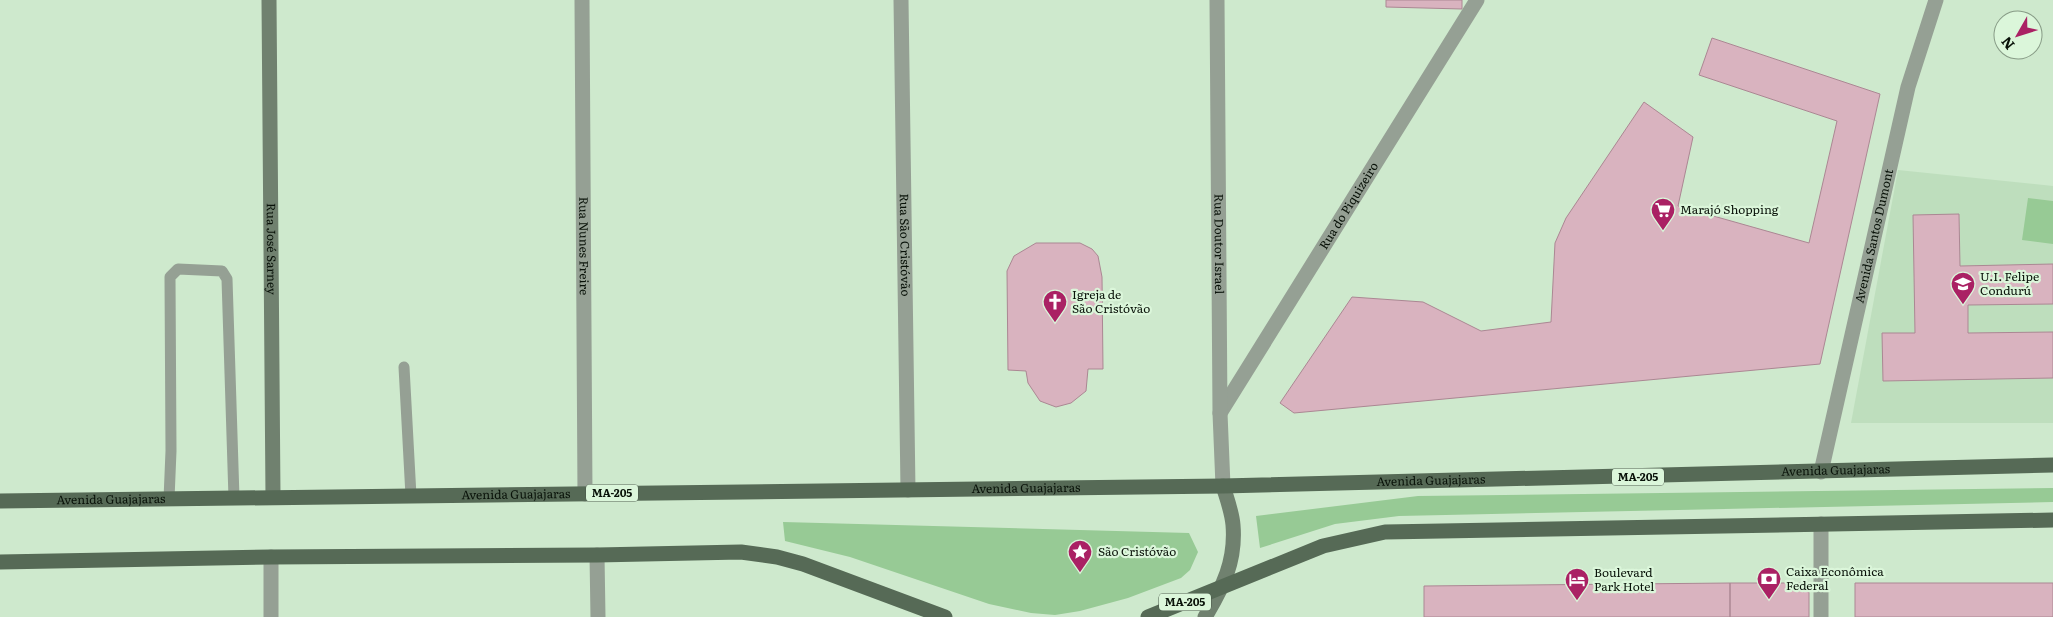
<svg xmlns="http://www.w3.org/2000/svg" width="2053" height="617" viewBox="0 0 2053 617" font-family="Literata,serif">
<style>
.built{fill:#bedebd}
.green{fill:#97ca95}
.building{fill:#d9b3bf;stroke:#ab8793}
.lines{fill:none;stroke-linecap:round;stroke-linejoin:round}
.service{stroke:#95a094;stroke-width:11}
.minor{stroke:#95a094;stroke-width:15}
.tertiary{stroke:#95a094;stroke-width:15}
.secondary{stroke:#70816f;stroke-width:15}
.primary{stroke:#566a56;stroke-width:15}
.labels{text-anchor:middle;stroke-width:4.5;stroke-linejoin:round;paint-order:stroke}
.shield{fill:#dbf6da;stroke:#485648;stroke-width:1}
.shield-label{font-size:11px;font-weight:bold;fill:#091209}
.street-label{font-size:12px;fill:#091209;stroke:#dbf6da}
.poi-label{font-size:12px;fill:#091209;stroke:#dbf6da;text-anchor:start}
</style>
<rect width="100%" height="100%" fill="#cee9cd"/>
<path class="built" d="M1898,170L2053,186V423H1851Z"/>
<path class="green" d="M2028,198L2053,201V244L2022,240Z
M2053,488V502L1399,516L1335,524L1260,548L1256,516L1418,496Z
M783,522L1189,533L1198,552L1190,570L1181,578L1128,598L1080,611L1055,615L1031,613L989,604L850,557L785,541Z"/>
<path class="building" d="M1386,0H1462V9L1386,7Z
M1712,38L1880,94L1820,364L1294,413L1280,403L1352,297L1423,302L1481,331L1551,322L1555,243L1566,218L1644,102L1693,137L1678,206L1809,243L1837,121L1699,75Z
M1959,214L1960,266L2053,264V304L1968,305V333L2053,332V378L1883,381L1882,333H1915L1913,215Z
M1036,243H1080L1092,249L1098,256L1102,277L1103,369H1088L1086,391L1071,403L1056,407L1040,401L1028,383L1026,371L1008,370L1007,271L1014,256Z
M1730,583H1809V617H1730Z
M1730,583V617H1424V586Z
M1855,583H2053V617H1855Z"/>
<g class="lines">
<path class="service" d="M404,367L411,496
M169,499L171,451L170,277L178,269L222,271L227,279L234,498"/>
<g class="minor">
<path id="s1" d="M582,0L585,494"/>
<path id="s2" d="M901,0L908,490"/>
<path id="s3" d="M1220,413L1477,0"/>
<path id="s4" d="M1821,472L1908,87L1936,0"/>
<path d="M1821,524V617"/>
<path d="M597,555L598,617"/>
<path d="M271,557V617"/>
</g>
<path class="tertiary" id="s5" d="M1217,0L1220,413L1223,486"/>
<g class="secondary">
<path id="s6" d="M269,0L273,497"/>
<path d="M1205,617C1223,587 1236,561 1233,525C1232,512 1227,499 1223,486"/>
</g>
<g class="primary">
<path id="s7" d="M0,501L1223,486L2053,465"/>
<path d="M0,562L271,557L597,555L741,552L777,557L803,564L945,617"/>
<path d="M1148,617L1323,546L1385,532L2053,520"/>
</g>
</g>
<defs>
<symbol id="supermarket-pin" viewBox="-11 -11 22 30"><path d="M0 17L-7.5 6A9.5 9.5 0 1 1 7.5 6Z" fill="#aa2164" stroke="#dbf6da"/><path d="M-6-5.5h2.5l.6 2H6L4.5 2H-2.5L-4.4-4H-6ZM-1.5 3.2a1.3 1.3 0 1 0 .1 0ZM3 3.2a1.3 1.3 0 1 0 .1 0Z" fill="#fff"/></symbol>
<symbol id="school-pin" viewBox="-11 -11 22 30"><path d="M0 17L-7.5 6A9.5 9.5 0 1 1 7.5 6Z" fill="#aa2164" stroke="#dbf6da"/><path d="M0-5L7-2L0 1L-7-2ZM-4 1L0 2.5L4 1V4Q0 6-4 4Z" fill="#fff"/></symbol>
<symbol id="church-pin" viewBox="-11 -11 22 30"><path d="M0 17L-7.5 6A9.5 9.5 0 1 1 7.5 6Z" fill="#aa2164" stroke="#dbf6da"/><path d="M-1.2-6h2.4v3.5h3.3v2.4h-3.3V6h-2.4V-.1h-3.3v-2.4h3.3Z" fill="#fff"/></symbol>
<symbol id="sight-pin" viewBox="-11 -11 22 30"><path d="M0 17L-7.5 6A9.5 9.5 0 1 1 7.5 6Z" fill="#aa2164" stroke="#dbf6da"/><path d="M0-6L1.8-2.2L6-1.7L2.9 1.2L3.7 5.4L0 3.3L-3.7 5.4L-2.9 1.2L-6-1.7L-1.8-2.2Z" fill="#fff"/></symbol>
<symbol id="bank-pin" viewBox="-11 -11 22 30"><path d="M0 17L-7.5 6A9.5 9.5 0 1 1 7.5 6Z" fill="#aa2164" stroke="#dbf6da"/><path d="M-6-4H6V4H-6ZM0-2.3a2.3 2.3 0 1 0 0 4.6a2.3 2.3 0 1 0 0-4.6Z" fill="#fff"/></symbol>
<symbol id="hotel-pin" viewBox="-11 -11 22 30"><path d="M0 17L-7.5 6A9.5 9.5 0 1 1 7.5 6Z" fill="#aa2164" stroke="#dbf6da"/><path d="M-6-4.5h1.5V1H6V5H4.5V3h-9V5H-6ZM-4 0a1.8 1.8 0 1 1 3.6 0ZM.5 0V-2.5h3Q6-2.5 6 0Z" fill="#fff"/></symbol>
</defs>
<g fill-rule="evenodd">
<use href="#supermarket-pin" x="1649" y="196" width="28" height="38"/>
<use href="#school-pin" x="1949" y="270" width="28" height="38"/>
<use href="#church-pin" x="1041" y="288" width="28" height="38"/>
<use href="#sight-pin" x="1066" y="538" width="28" height="38"/>
<use href="#bank-pin" x="1755" y="565" width="28" height="38"/>
<use href="#hotel-pin" x="1563" y="566" width="28" height="38"/>
</g>
<g class="labels">
<g class="shield">
<rect x="1612" y="468.5" width="52" height="17" rx="4"/>
<rect x="586" y="484.5" width="52" height="17" rx="4"/>
<rect x="1159" y="593.5" width="52" height="17" rx="4"/>
</g>
<g class="shield-label">
<text x="1638" y="481">MA-205</text>
<text x="612" y="497">MA-205</text>
<text x="1185" y="606">MA-205</text>
</g>
<g class="street-label">
<text dy="4" stroke="none"><textPath href="#s3" startOffset="244">Rua do Piquizeiro</textPath></text>
<text dy="4" stroke="none"><textPath href="#s4" startOffset="242">Avenida Santos Dumont</textPath></text>
<text dy="4" stroke="none"><textPath href="#s5" startOffset="244">Rua Doutor Israel</textPath></text>
<text dy="4" stroke="none"><textPath href="#s2" startOffset="245">Rua São Cristóvão</textPath></text>
<text dy="4" stroke="none"><textPath href="#s1" startOffset="246">Rua Nunes Freire</textPath></text>
<text dy="4" stroke="none"><textPath href="#s6" startOffset="249">Rua José Sarney</textPath></text>
<text dy="4" stroke="none"><textPath href="#s7" startOffset="1836">Avenida Guajajaras</textPath></text>
<text dy="4" stroke="none"><textPath href="#s7" startOffset="1431">Avenida Guajajaras</textPath></text>
<text dy="4" stroke="none"><textPath href="#s7" startOffset="1026">Avenida Guajajaras</textPath></text>
<text dy="4" stroke="none"><textPath href="#s7" startOffset="516">Avenida Guajajaras</textPath></text>
<text dy="4" stroke="none"><textPath href="#s7" startOffset="111">Avenida Guajajaras</textPath></text>
</g>
<g class="poi-label">
<text x="1680" y="214">Marajó Shopping</text>
<text x="1980" y="281">U.I. Felipe<tspan x="1980" dy="14">Condurú</tspan></text>
<text x="1072" y="299">Igreja de<tspan x="1072" dy="14">São Cristóvão</tspan></text>
<text x="1098" y="556">São Cristóvão</text>
<text x="1786" y="576">Caixa Econômica<tspan x="1786" dy="14">Federal</tspan></text>
<text x="1594" y="577">Boulevard<tspan x="1594" dy="14">Park Hotel</tspan></text>
</g>
</g>
<g transform="translate(2018 35) rotate(231)"><circle r="24" fill="#dbf6da" stroke="#879b86"/>
<path d="M0-4L9 19L0 12L-9 19Z" fill="#aa2164"/>
<text y="-8" font-size="14" font-weight="bold" text-anchor="middle" fill="#091209">N</text>
</g>
</svg>
